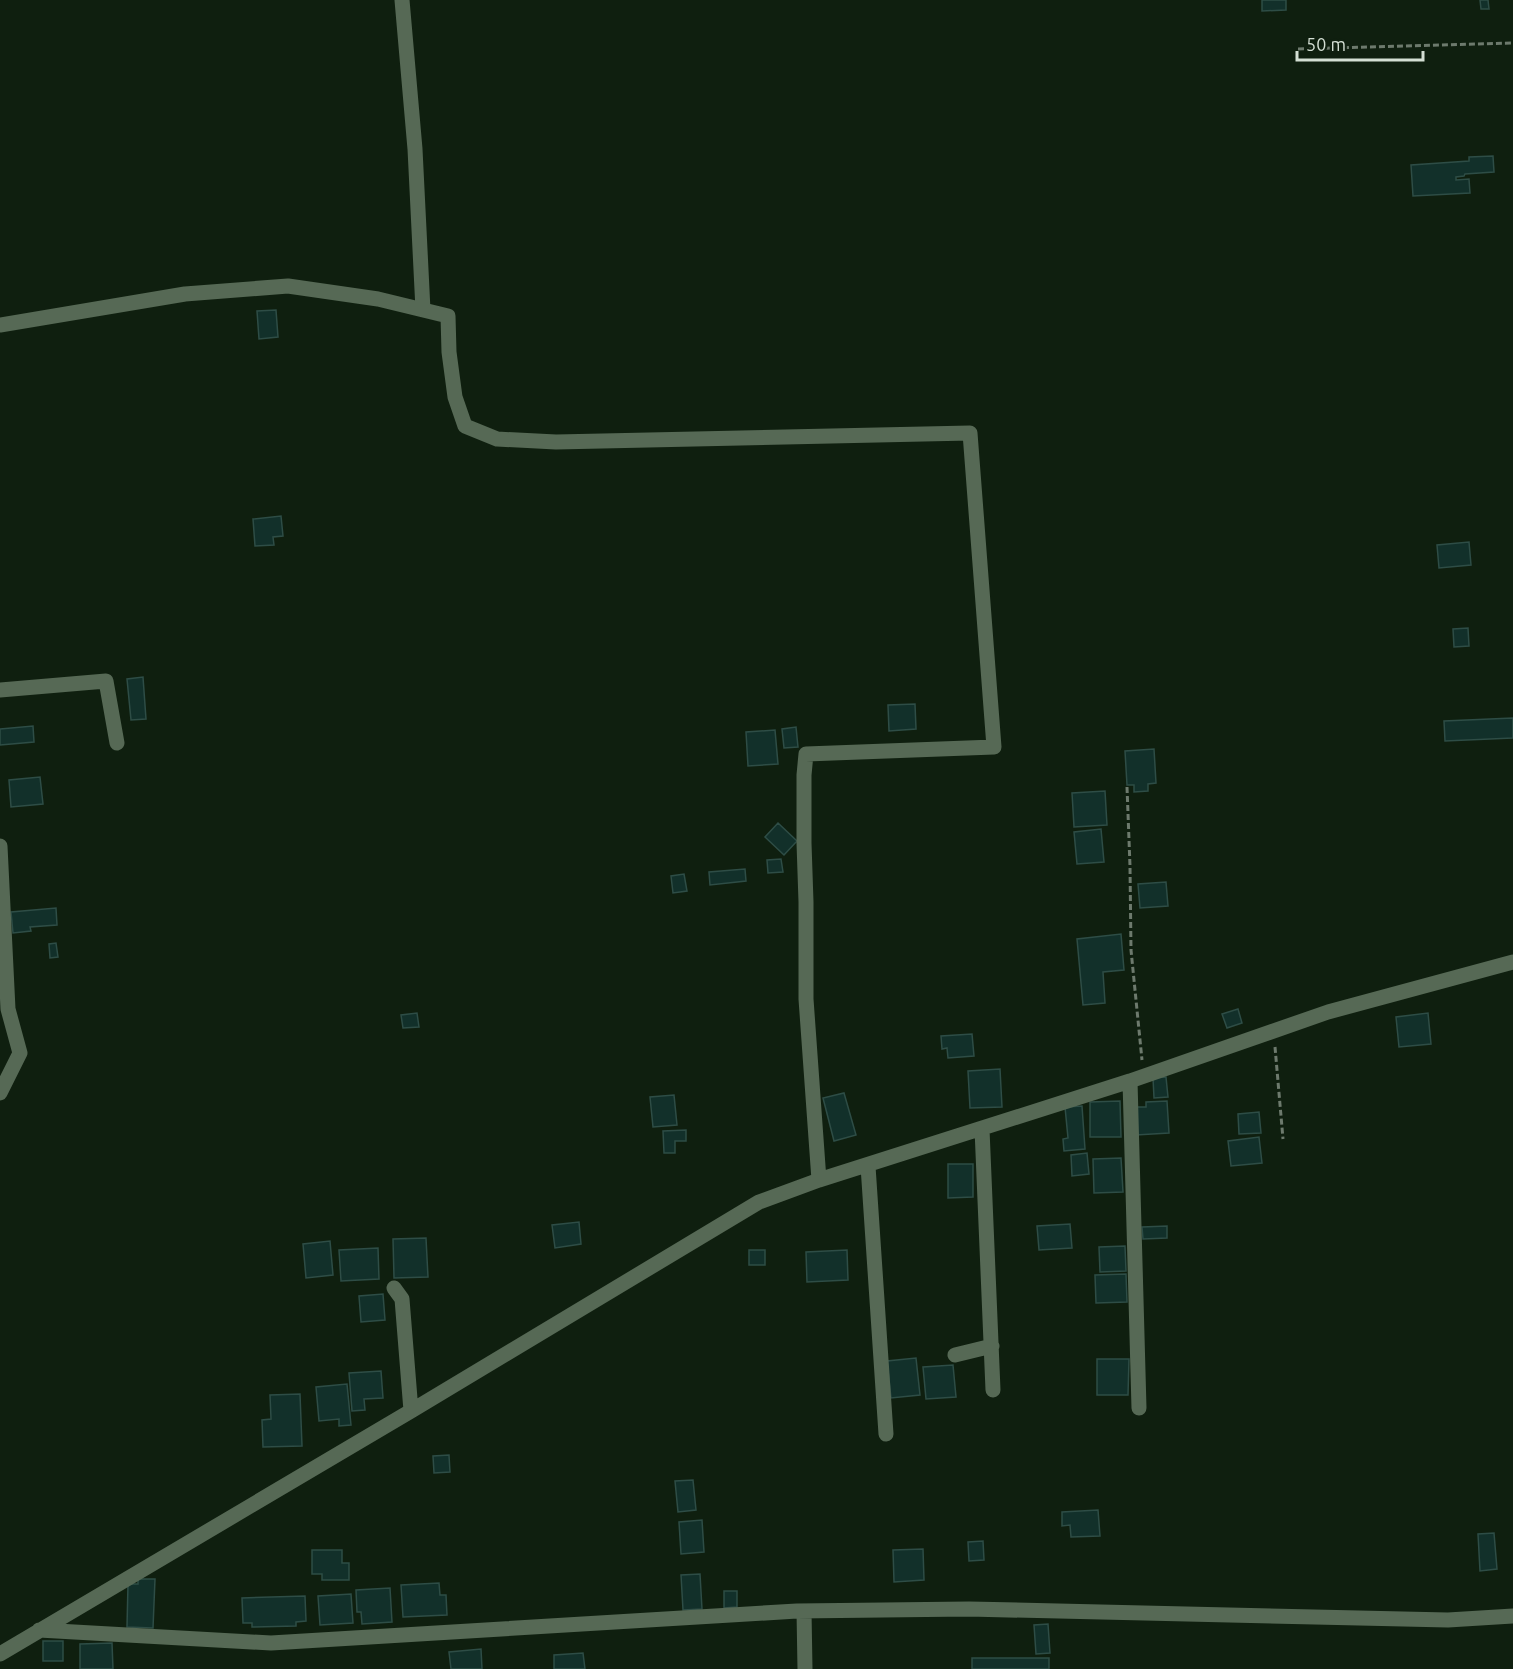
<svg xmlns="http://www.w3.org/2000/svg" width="1513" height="1669" viewBox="0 0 1513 1669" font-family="Ubuntu,sans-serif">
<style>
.building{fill:#12302a;stroke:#2e4d46;stroke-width:1.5}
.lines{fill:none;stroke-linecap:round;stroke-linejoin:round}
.path{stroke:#6d7a6d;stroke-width:3;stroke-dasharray:6 3;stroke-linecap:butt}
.minor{stroke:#566955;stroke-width:15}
</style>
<rect width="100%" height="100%" fill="#0f1f0f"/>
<path class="building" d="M1262,0H1286V10L1262,11Z
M1480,0H1488L1489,9H1481Z
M1493,156L1494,172L1465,174L1464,176L1456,177V180L1469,179L1470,193L1413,196L1411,165L1469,161V157Z
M276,310L278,337L259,339L257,311Z
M281,516L283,536L273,537L274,545L255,546L253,519Z
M1469,542L1471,565L1439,568L1437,545Z
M1468,628L1469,646L1454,647L1453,629Z
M143,677L146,719L131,720L127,679Z
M915,704L916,729L889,731L888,705Z
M1513,718V738L1445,741L1444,721Z
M33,726L34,742L0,745V729Z
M796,727L798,747L784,748L782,729Z
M775,730L778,764L748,766L746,732Z
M1154,749L1156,783L1148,784V791L1134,792V785H1127L1125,751Z
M40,777L43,804L11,807L9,780Z
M1105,791L1107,825L1074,827L1072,793Z
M778,823L797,841L784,855L765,837Z
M1101,829L1104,862L1077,864L1074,832Z
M781,859L783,872L768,873L767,860Z
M745,869L746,881L710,885L709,872Z
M684,874L687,891L673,893L671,876Z
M1166,882L1168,906L1140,908L1138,884Z
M56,908L57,925L30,927L31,931L13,933L11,912Z
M1121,934L1124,970L1103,972L1105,1003L1083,1005L1077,939Z
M56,943L58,957L50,958L49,944Z
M1238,1009L1242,1023L1227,1028L1222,1014Z
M417,1013L419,1027L403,1028L401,1015Z
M1428,1013L1431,1044L1399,1047L1396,1017Z
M972,1034L974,1056L948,1058L947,1048L942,1049L941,1036Z
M1000,1069L1002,1107L970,1108L968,1071Z
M1166,1077L1168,1097L1154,1098L1153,1078Z
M844,1093L856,1135L834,1141L823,1098Z
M674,1095L677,1125L653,1127L650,1097Z
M1120,1101L1121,1137H1090V1102Z
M1167,1101L1169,1133L1136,1135L1135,1107H1146V1102Z
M1082,1106L1085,1149L1064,1151L1063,1139L1068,1138L1065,1107Z
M1259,1112L1261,1133L1239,1134L1238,1114Z
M686,1130V1141H675V1153H664L663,1131Z
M1259,1137L1262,1163L1231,1166L1228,1141Z
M1087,1153L1089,1174L1072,1176L1071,1155Z
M1121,1158L1123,1192L1094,1193L1093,1159Z
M948,1164H973V1197L948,1198Z
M579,1222L581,1244L555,1248L552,1225Z
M1070,1224L1072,1248L1039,1250L1037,1226Z
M1167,1226V1238L1143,1239L1142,1227Z
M426,1238L428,1277L394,1278L393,1239Z
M330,1241L333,1275L306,1278L303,1244Z
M1125,1246L1126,1271L1100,1272L1099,1247Z
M378,1248L379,1279L341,1281L339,1250Z
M749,1250H765V1265H749Z
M847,1250L848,1280L807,1282L806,1252Z
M1126,1274L1127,1302L1096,1303L1095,1275Z
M383,1294L385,1320L361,1322L359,1296Z
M916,1358L920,1395L891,1398L887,1361Z
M1097,1359H1129L1128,1395H1097Z
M953,1365L956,1397L926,1399L923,1367Z
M381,1371L383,1398L364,1399L365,1410L352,1411L349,1373Z
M347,1384L351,1425L339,1426V1419L319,1421L316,1387Z
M300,1394L302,1446L263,1447L262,1420L271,1419L270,1395Z
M449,1455L450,1472L434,1473L433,1456Z
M693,1480L696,1510L678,1512L675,1481Z
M1098,1510L1100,1536L1071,1537L1070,1525L1062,1526V1512Z
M702,1520L704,1552L681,1554L679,1522Z
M1494,1533L1497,1569L1480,1571L1478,1534Z
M983,1541L984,1560L969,1561L968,1542Z
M923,1549L924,1580L894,1582L893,1550Z
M312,1550H342V1563H349V1580H322V1574H312Z
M700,1574L702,1609L683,1610L681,1575Z
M138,1579H155L153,1628L127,1627L128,1584H138Z
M439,1583L440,1595H446L447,1615L403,1617L401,1585Z
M390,1588L392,1622L362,1624L361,1612H357L356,1590Z
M724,1591H737V1607L724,1608Z
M351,1594L353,1623L320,1625L318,1596Z
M305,1596L306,1621L296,1622V1626L252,1627V1623H243L242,1598Z
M1048,1624L1050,1653L1036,1654L1034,1625Z
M43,1641H63V1661H43Z
M112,1643L113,1669H80V1644Z
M481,1649L482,1669H451L449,1652Z
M583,1653L585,1669H554V1655Z
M972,1658H1049V1669H972Z"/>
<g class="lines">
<path class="path" d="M1298,49L1513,43
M1127,787L1130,866L1131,950L1142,1060
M1275,1047L1283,1139"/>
<path class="minor" d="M402,0L415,149L423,310
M0,325L185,294L288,286L378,299L448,316L449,352L455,397L465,426L497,439L556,442L970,433L994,747L806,754L804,775V843L806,902V999L819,1180
M0,690L106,681L117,743
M0,846L8,1009L20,1053L0,1093
M1130,1081L1139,1408
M982,1129L993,1390
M868,1166L886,1434
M394,1288L402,1299L411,1411
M955,1355L992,1346
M804,1611L805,1669
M39,1630L271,1643L797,1611L969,1609L1448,1620L1513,1616
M0,1654L411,1411L759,1202L819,1180L1130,1081L1328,1012L1513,962"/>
</g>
<path d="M1297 51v9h126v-9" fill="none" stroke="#d4dfd4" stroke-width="3"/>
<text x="1306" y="51" font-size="18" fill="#d4dfd4" stroke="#0f1f0f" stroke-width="4.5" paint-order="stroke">50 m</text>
</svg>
